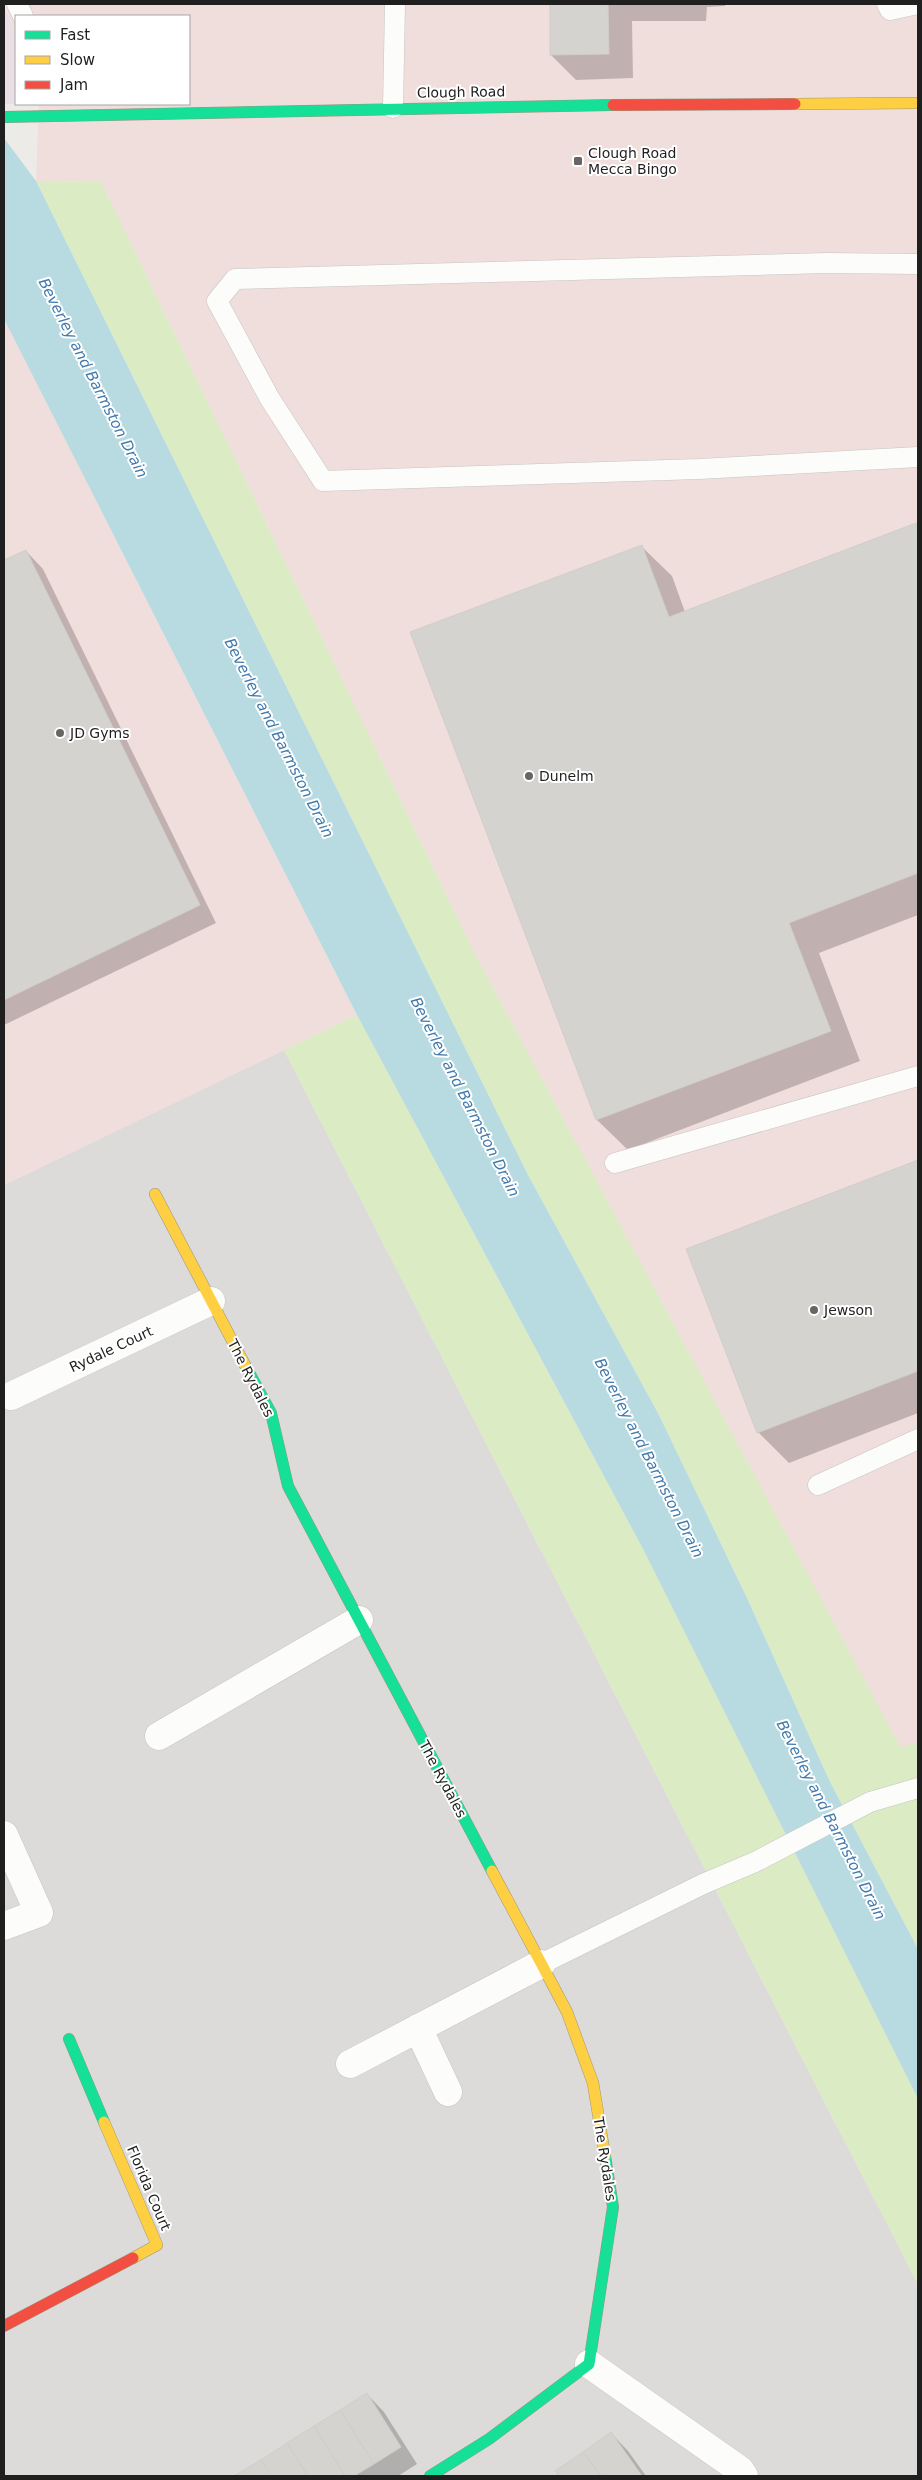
<svg xmlns="http://www.w3.org/2000/svg" width="922" height="2480" viewBox="0 0 922 2480" font-family="'DejaVu Sans',sans-serif">
<style>
.residential{fill:#dcdbd9}
.commercial{fill:#f0dedc}
.industrial{fill:#ebdfe6}
.grass{fill:#dbecc4}
.water{fill:#b8dbe2}
.shadow{fill:#0003}
.building{fill:#d5d3d0;stroke:#d1cdc8}
.lines{fill:none;stroke-linecap:round;stroke-linejoin:round}
.lane-casing{stroke:#c6c5c3;stroke-width:21}
.street-casing{stroke:#c6c5c3;stroke-width:29}
.fast-casing{stroke:#97977e;stroke-width:12}
.slow-casing{stroke:#97977e;stroke-width:12}
.jam-casing{stroke:#97977e;stroke-width:12}
.lane{stroke:#fcfcfb;stroke-width:20}
.street{stroke:#fcfcfb;stroke-width:28}
.fast{stroke:#16e098;stroke-width:11}
.slow{stroke:#ffcf43;stroke-width:11}
.jam{stroke:#f24e42;stroke-width:11}
.poi-dot{fill:#676665;stroke:#fff;stroke-width:2}
.labels{text-anchor:middle;stroke-width:4;stroke-linejoin:round;paint-order:stroke}
.street-label{font-size:14px;fill:#1f1f1f;stroke:#fff}
.poi-label{font-size:14px;fill:#1f1f1f;stroke:#fff;text-anchor:start}
.water-label{font-size:15px;font-style:italic;fill:#427aac;stroke:#fff}
</style>
<rect width="100%" height="100%" fill="#edebe7"/>
<path class="residential" d="M284,1050L918,2284V2476H4V1185Z"/>
<path class="commercial" d="M5,4H918V1742L901,1749L476,956L101,182L36,181L39,104H189V16H16V36Z
M4,319L357,1015L4,1185Z"/>
<path class="industrial" d="M4,4L16,36V104H4Z"/>
<path class="grass" d="M36,181L101,182L476,956L901,1748L918,1742V1949L830,1782L747,1598L659,1415L528,1175Z
M357,1015L643,1549L918,2099V2284L284,1050Z"/>
<path class="water" d="M4,138L36,181L528,1175L659,1415L747,1598L830,1782L918,1949V2099L643,1549L357,1015L4,319Z"/>
<path class="shadow" d="M551,4H725V6L707,7L706,21H632L633,78L576,80L551,55Z
M915,525L918,528V915L819,953L860,1061L628,1150L597,1120L641,546L672,576L685,612Z
M26,551L43,569L216,923L4,1025V561Z
M918,1161V1413L789,1463L758,1432L688,1250Z
M367,2394L384,2412L417,2464L398,2476H236Z
M611,2433L628,2451L646,2476H560L557,2471Z"/>
<path class="building" d="M550,4H608L609,54L550,55Z
M916,523L918,530V873L789,923L831,1031L596,1120L410,632L642,545L669,617Z
M26,550L200,905L4,1000V560Z
M918,1160V1371L757,1433L686,1249Z
M367,2393L401,2447L374,2464L340,2410Z
M340,2410L374,2464L354,2476H345L314,2426Z
M314,2426L345,2476H308L287,2443Z
M611,2432L642,2476H601L583,2452Z
M287,2443L308,2476H271L261,2460Z
M583,2452L601,2476H559L555,2471Z
M261,2460L271,2476H234Z"/>
<g class="lines">
<defs>
<path id="lane" d="M17,4L23,16
M887,4L890,10L918,4
M393,108L395,4
M918,264L827,263L235,279L217,301L270,399L323,481L699,469L918,457
M615,1163L918,1076
M818,1485L918,1439
M541,1964L703,1884L755,1862L870,1802L918,1788"/>
<path id="street" d="M11,1396L211,1301
M159,1736L359,1620
M4,1835L39,1913L4,1926
M418,2028L448,2092
M350,2064L541,1964
M589,2364L740,2470L744,2476"/>
<path id="fast" d="M4,117L613,105
M245,1365L271,1413L288,1486L492,1871
M69,2039L104,2122
M430,2476L489,2439L589,2364L613,2207L605,2156"/>
<path id="slow" d="M795,104L918,103
M155,1194L245,1365
M492,1871L567,2012L593,2083L605,2156
M104,2122L157,2245L133,2258"/>
<path id="jam" d="M613,105L795,104
M4,2326L133,2258"/>
</defs>
<use href="#lane" class="lane-casing"/>
<use href="#street" class="street-casing"/>
<use href="#fast" class="fast-casing"/>
<use href="#slow" class="slow-casing"/>
<use href="#jam" class="jam-casing"/>
<use href="#lane" class="lane"/>
<use href="#street" class="street"/>
<use href="#fast" class="fast"/>
<use href="#slow" class="slow"/>
<use href="#jam" class="jam"/>
</g>
<g class="poi-dot">
<rect x="573" y="156" width="10" height="10" rx="2.5"/>
<circle cx="60" cy="733" r="5"/>
<circle cx="529" cy="776" r="5"/>
<circle cx="814" cy="1310" r="5"/>
</g>
<g class="labels">
<g class="street-label">
<text transform="translate(461 92) rotate(-1)" y="5">Clough Road</text>
<text transform="translate(111 1349) rotate(-25)" y="5">Rydale Court</text>
<text transform="translate(251 1378) rotate(63)" y="5">The Rydales</text>
<text transform="translate(443 1779) rotate(62)" y="5">The Rydales</text>
<text transform="translate(605 2159) rotate(81)" y="5">The Rydales</text>
<text transform="translate(149 2188) rotate(67)" y="5">Florida Court</text>
</g>
<g class="poi-label">
<text x="588" y="158">Clough Road<tspan x="588" dy="16">Mecca Bingo</tspan></text>
<text x="70" y="738">JD Gyms</text>
<text x="539" y="781">Dunelm</text>
<text x="824" y="1315">Jewson</text>
</g>
<g class="water-label">
<text transform="translate(93 378) rotate(63)" y="5">Beverley and Barmston Drain</text>
<text transform="translate(279 738) rotate(63)" y="5">Beverley and Barmston Drain</text>
<text transform="translate(465 1097) rotate(63)" y="5">Beverley and Barmston Drain</text>
<text transform="translate(649 1458) rotate(63)" y="5">Beverley and Barmston Drain</text>
<text transform="translate(831 1820) rotate(63)" y="5">Beverley and Barmston Drain</text>
</g>
</g>
<rect width="922" height="2480" fill="none" stroke="#1f1f1f" stroke-width="10"/>
<rect x="15" y="15" width="175" height="90" fill="#ffffff" stroke="#a5a5a5"/>
<rect x="25" y="31" width="25" height="8" fill="#16e098" stroke="#a5a5a5"/>
<text x="60" y="40" font-size="15" fill="#1f1f1f">Fast</text>
<rect x="25" y="56" width="25" height="8" fill="#ffcf43" stroke="#a5a5a5"/>
<text x="60" y="65" font-size="15" fill="#1f1f1f">Slow</text>
<rect x="25" y="81" width="25" height="8" fill="#f24e42" stroke="#a5a5a5"/>
<text x="60" y="90" font-size="15" fill="#1f1f1f">Jam</text>
</svg>
